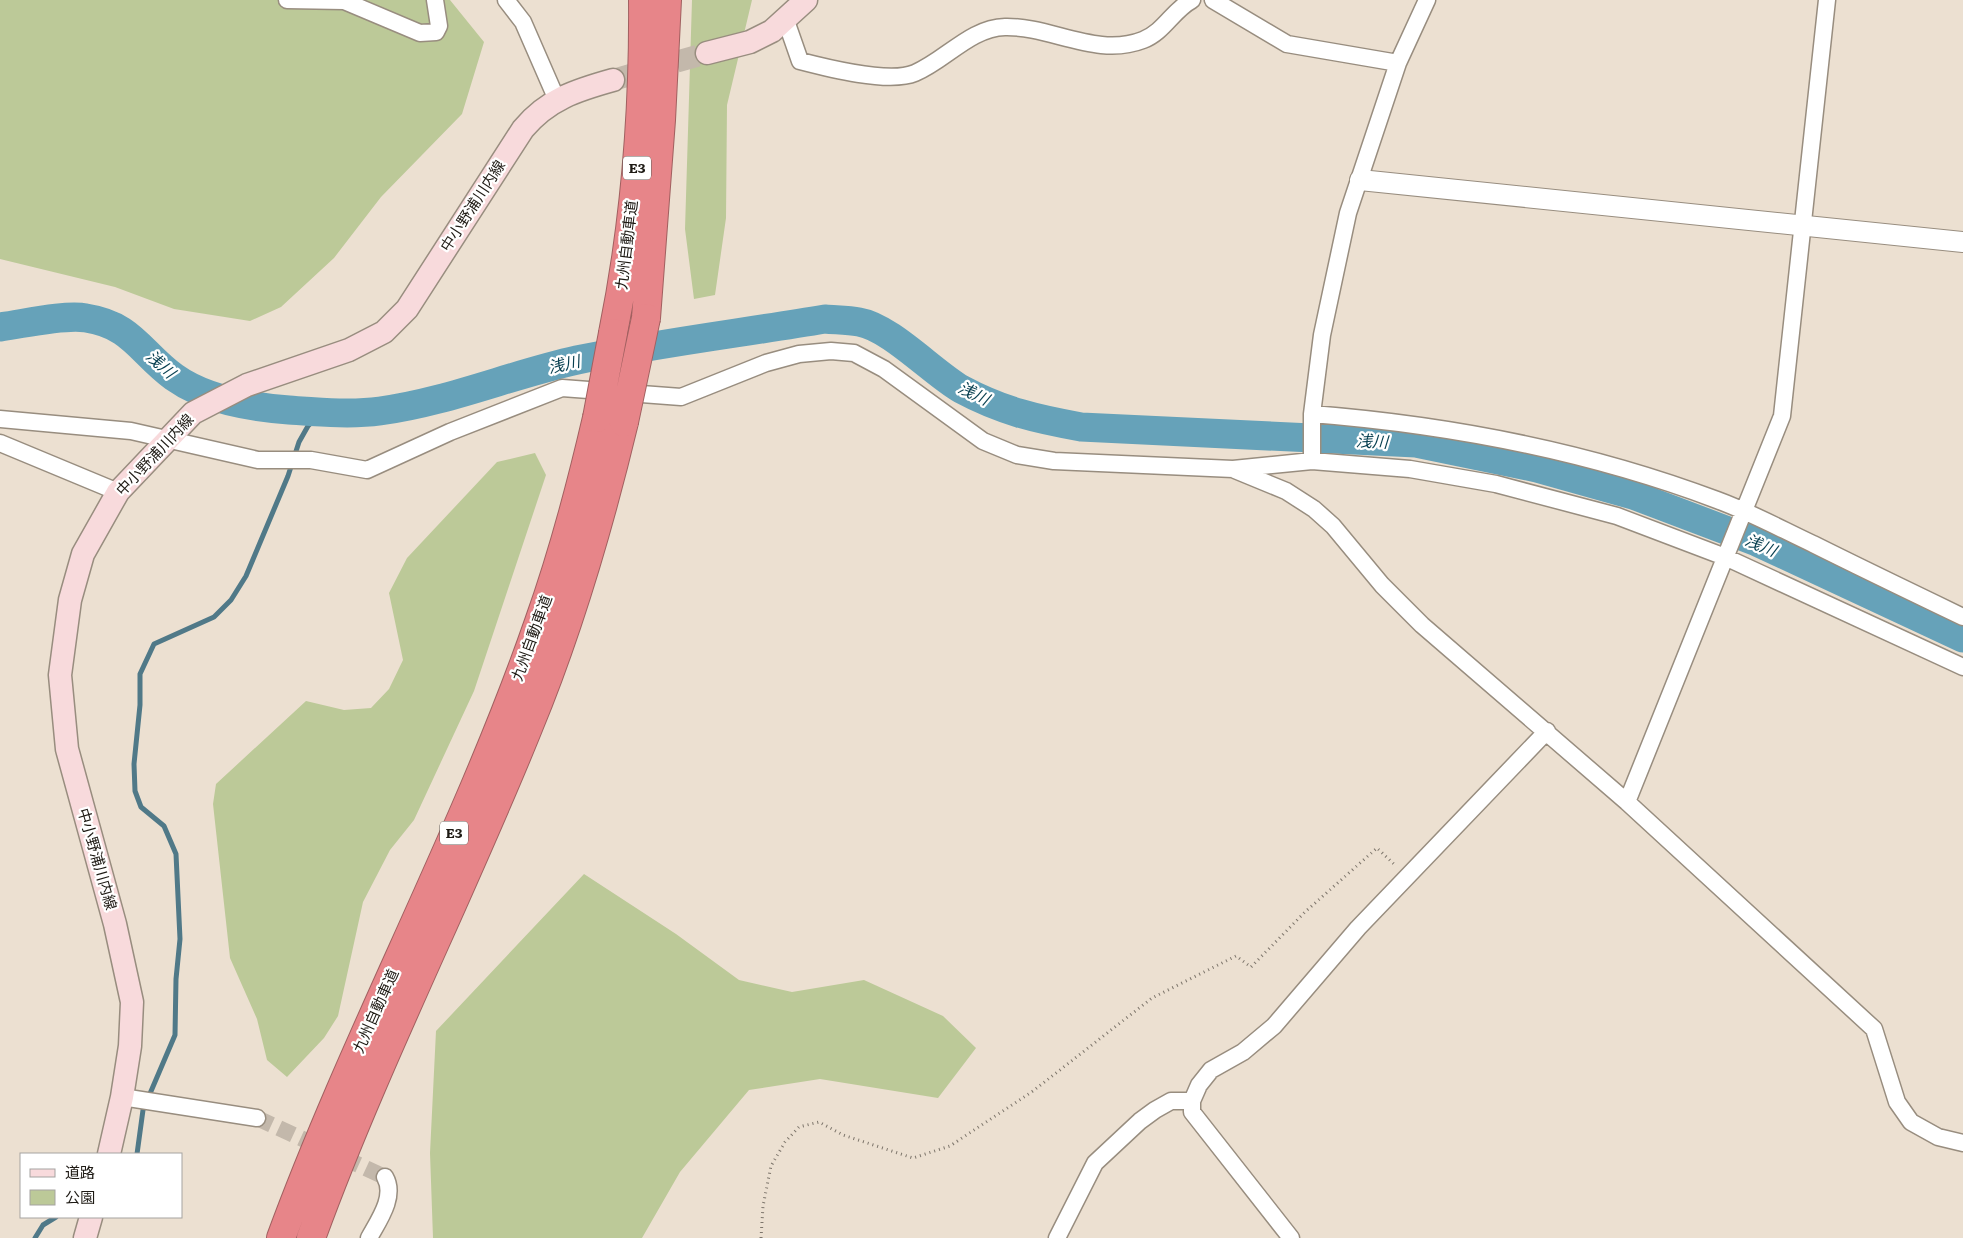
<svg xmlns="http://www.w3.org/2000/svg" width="1963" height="1238" viewBox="0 0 1963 1238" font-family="Literata,'Noto Sans JP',serif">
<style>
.green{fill:#bcc998}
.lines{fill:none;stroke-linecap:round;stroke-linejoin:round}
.stream{stroke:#507988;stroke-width:5}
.river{stroke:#66a2b9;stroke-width:29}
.minor-tunnel{stroke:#c3b8ab;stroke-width:16;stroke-dasharray:16 8;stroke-linecap:butt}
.secondary-tunnel{stroke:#c3b8ab;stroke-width:22;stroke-dasharray:22 11;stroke-linecap:butt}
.minor-casing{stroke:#988d7f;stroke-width:19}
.tertiary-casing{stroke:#988d7f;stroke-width:22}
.secondary-casing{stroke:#988d7f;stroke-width:25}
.motorway-casing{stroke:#a16060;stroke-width:30}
.path{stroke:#7d756b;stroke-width:3;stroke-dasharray:1 4;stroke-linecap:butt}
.minor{stroke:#fff;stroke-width:16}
.tertiary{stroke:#fff;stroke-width:20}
.secondary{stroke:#f8dadc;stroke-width:22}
.motorway{stroke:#e78589;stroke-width:28}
.motorway-bridge-casing{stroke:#a16060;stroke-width:30;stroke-linecap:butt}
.motorway-bridge{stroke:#e78589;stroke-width:28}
.labels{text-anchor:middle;stroke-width:4.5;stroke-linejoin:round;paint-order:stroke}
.shield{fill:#fff;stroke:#625f5a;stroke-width:1}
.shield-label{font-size:14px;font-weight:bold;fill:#1e1a14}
.street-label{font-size:15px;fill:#1e1a14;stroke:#fff}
.water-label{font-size:16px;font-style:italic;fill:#063e4f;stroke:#fff}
</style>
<rect width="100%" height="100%" fill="#ece0d1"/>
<path class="green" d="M0,0H450L484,42L462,114L381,197L334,258L281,307L250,321L174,309L115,287L0,259Z
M692,0H752L727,105L726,218L715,295L694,299L685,229Z
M535,453L546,475L474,691L414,820L390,850L363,902L338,1016L324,1038L287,1077L267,1060L257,1019L230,958L213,804L216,784L306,701L344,710L371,708L389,689L403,660L389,593L407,558L497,462Z
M584,874L676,934L739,980L792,992L864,980L943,1016L976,1048L938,1098L820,1079L749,1090L680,1172L642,1238H433L430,1153L436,1031Z"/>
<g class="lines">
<path class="stream" d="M137,1154L143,1110L175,1035L176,979L180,939L176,854L164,826L141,807L135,791L134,764L140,705V674L154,644L214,617L231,600L246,576L288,476L299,442L308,426L322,412
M35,1238L43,1225L56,1217"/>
<path class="river" d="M0,327C23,324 65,314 86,318C132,325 140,352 174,377C206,400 250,407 289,410C318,412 351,415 380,411C447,402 510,375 577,360C658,343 742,333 825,319C836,320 848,320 859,322C890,327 933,373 961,389C1002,411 1036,419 1081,427L1416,443L1537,468L1633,495L1757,542L1963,638"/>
<path class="minor-tunnel" d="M257,1118L385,1177"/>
<path class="secondary-tunnel" d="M613,80L707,53"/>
<defs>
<path id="minor" d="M287,0L344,1L420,33L436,32L439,26L435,0
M506,0L523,22L557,100
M1213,0L1287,44L1398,63
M785,18L800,61C827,68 889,84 915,73C946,60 970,28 1005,27C1051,26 1097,58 1143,40C1164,32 1173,10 1192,0
M1312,414C1450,425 1587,451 1717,500C1750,512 1781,529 1813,544C1863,569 1913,593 1963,617
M0,419L131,431L258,460H311L367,470L450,432L562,388L681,397L766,363L799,354L831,351L854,353L884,369L983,441L1017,455L1054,461L1233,469L1312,461L1410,469L1496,484L1617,516L1725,557L1963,667
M0,443L118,492
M1312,461V414L1322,335L1348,213L1398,63L1427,0
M1235,470L1286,491L1314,509L1333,526L1382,585L1422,625L1627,802L1874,1029L1897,1102L1911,1122L1938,1137L1963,1143
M1627,802L1782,416L1827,0
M122,1097L257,1118
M369,1238C379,1220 396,1196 385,1177
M1057,1238L1095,1163L1140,1121L1155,1110L1171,1101H1192
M1291,1238L1192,1112V1101L1199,1085L1211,1070L1243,1052L1274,1026L1358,928L1547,731"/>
<path id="tertiary" d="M1360,180L1963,242"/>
<path id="secondary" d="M707,53L750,42L772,31L806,0
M109,1154L122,1097L130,1046L132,1002L115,924L67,749L60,675L70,600L83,554L118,492L193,413L247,385L349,350L384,332L407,309L523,129C548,99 577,90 613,80
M85,1238L91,1217"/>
<path id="motorway" d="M646,318L661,120L667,0
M613,333C635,224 644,111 643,0
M281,1238C358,1029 466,832 539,622C563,555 581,487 597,418
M311,1238C374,1065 459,899 528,728C569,629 599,526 624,422"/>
</defs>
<use href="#minor" class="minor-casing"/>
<use href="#tertiary" class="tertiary-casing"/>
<use href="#secondary" class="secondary-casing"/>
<use href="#motorway" class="motorway-casing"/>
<path class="path" d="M761,1238L763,1206L771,1166L785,1142L799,1127L819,1122L843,1135L913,1158L950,1146L1033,1091L1152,998L1236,956L1251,967L1305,912L1377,848L1396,866"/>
<use href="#minor" class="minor"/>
<use href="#tertiary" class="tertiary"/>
<use href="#secondary" class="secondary"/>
<use href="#motorway" class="motorway"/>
<defs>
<path id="motorway-bridge" d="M597,418L613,333
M624,422L646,318"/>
</defs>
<use href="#motorway-bridge" class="motorway-bridge-casing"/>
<use href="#motorway-bridge" class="motorway-bridge"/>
</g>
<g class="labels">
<g class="shield">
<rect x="623" y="156.5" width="28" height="23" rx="4"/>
<rect x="440" y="821.5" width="28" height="23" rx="4"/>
</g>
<g class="shield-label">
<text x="637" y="173">E3</text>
<text x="454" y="838">E3</text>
</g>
<g class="street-label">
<text transform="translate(473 206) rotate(-57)" y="5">中小野浦川内線</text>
<text transform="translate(627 245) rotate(-83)" y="5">九州自動車道</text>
<text transform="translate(155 455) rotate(-47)" y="5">中小野浦川内線</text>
<text transform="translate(532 638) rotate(-70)" y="5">九州自動車道</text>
<text transform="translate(97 859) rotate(74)" y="5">中小野浦川内線</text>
<text transform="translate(376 1011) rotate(-66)" y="5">九州自動車道</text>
</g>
<g class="water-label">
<text transform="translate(161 364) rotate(42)" y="6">浅川</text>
<text transform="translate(564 364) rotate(-12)" y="6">浅川</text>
<text transform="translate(974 393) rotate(26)" y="6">浅川</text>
<text transform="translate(1372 441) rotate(3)" y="6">浅川</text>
<text transform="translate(1761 545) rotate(23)" y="6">浅川</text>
</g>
</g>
<rect x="20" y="1153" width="162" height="65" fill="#ffffff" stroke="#a5a3a1"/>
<rect x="30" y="1169" width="25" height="8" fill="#f8dadc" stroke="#a5a3a1"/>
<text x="65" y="1178" font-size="15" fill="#1e1a14">道路</text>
<rect x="30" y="1190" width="25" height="15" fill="#bcc998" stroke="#a5a3a1"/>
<text x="65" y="1203" font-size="15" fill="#1e1a14">公園</text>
</svg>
